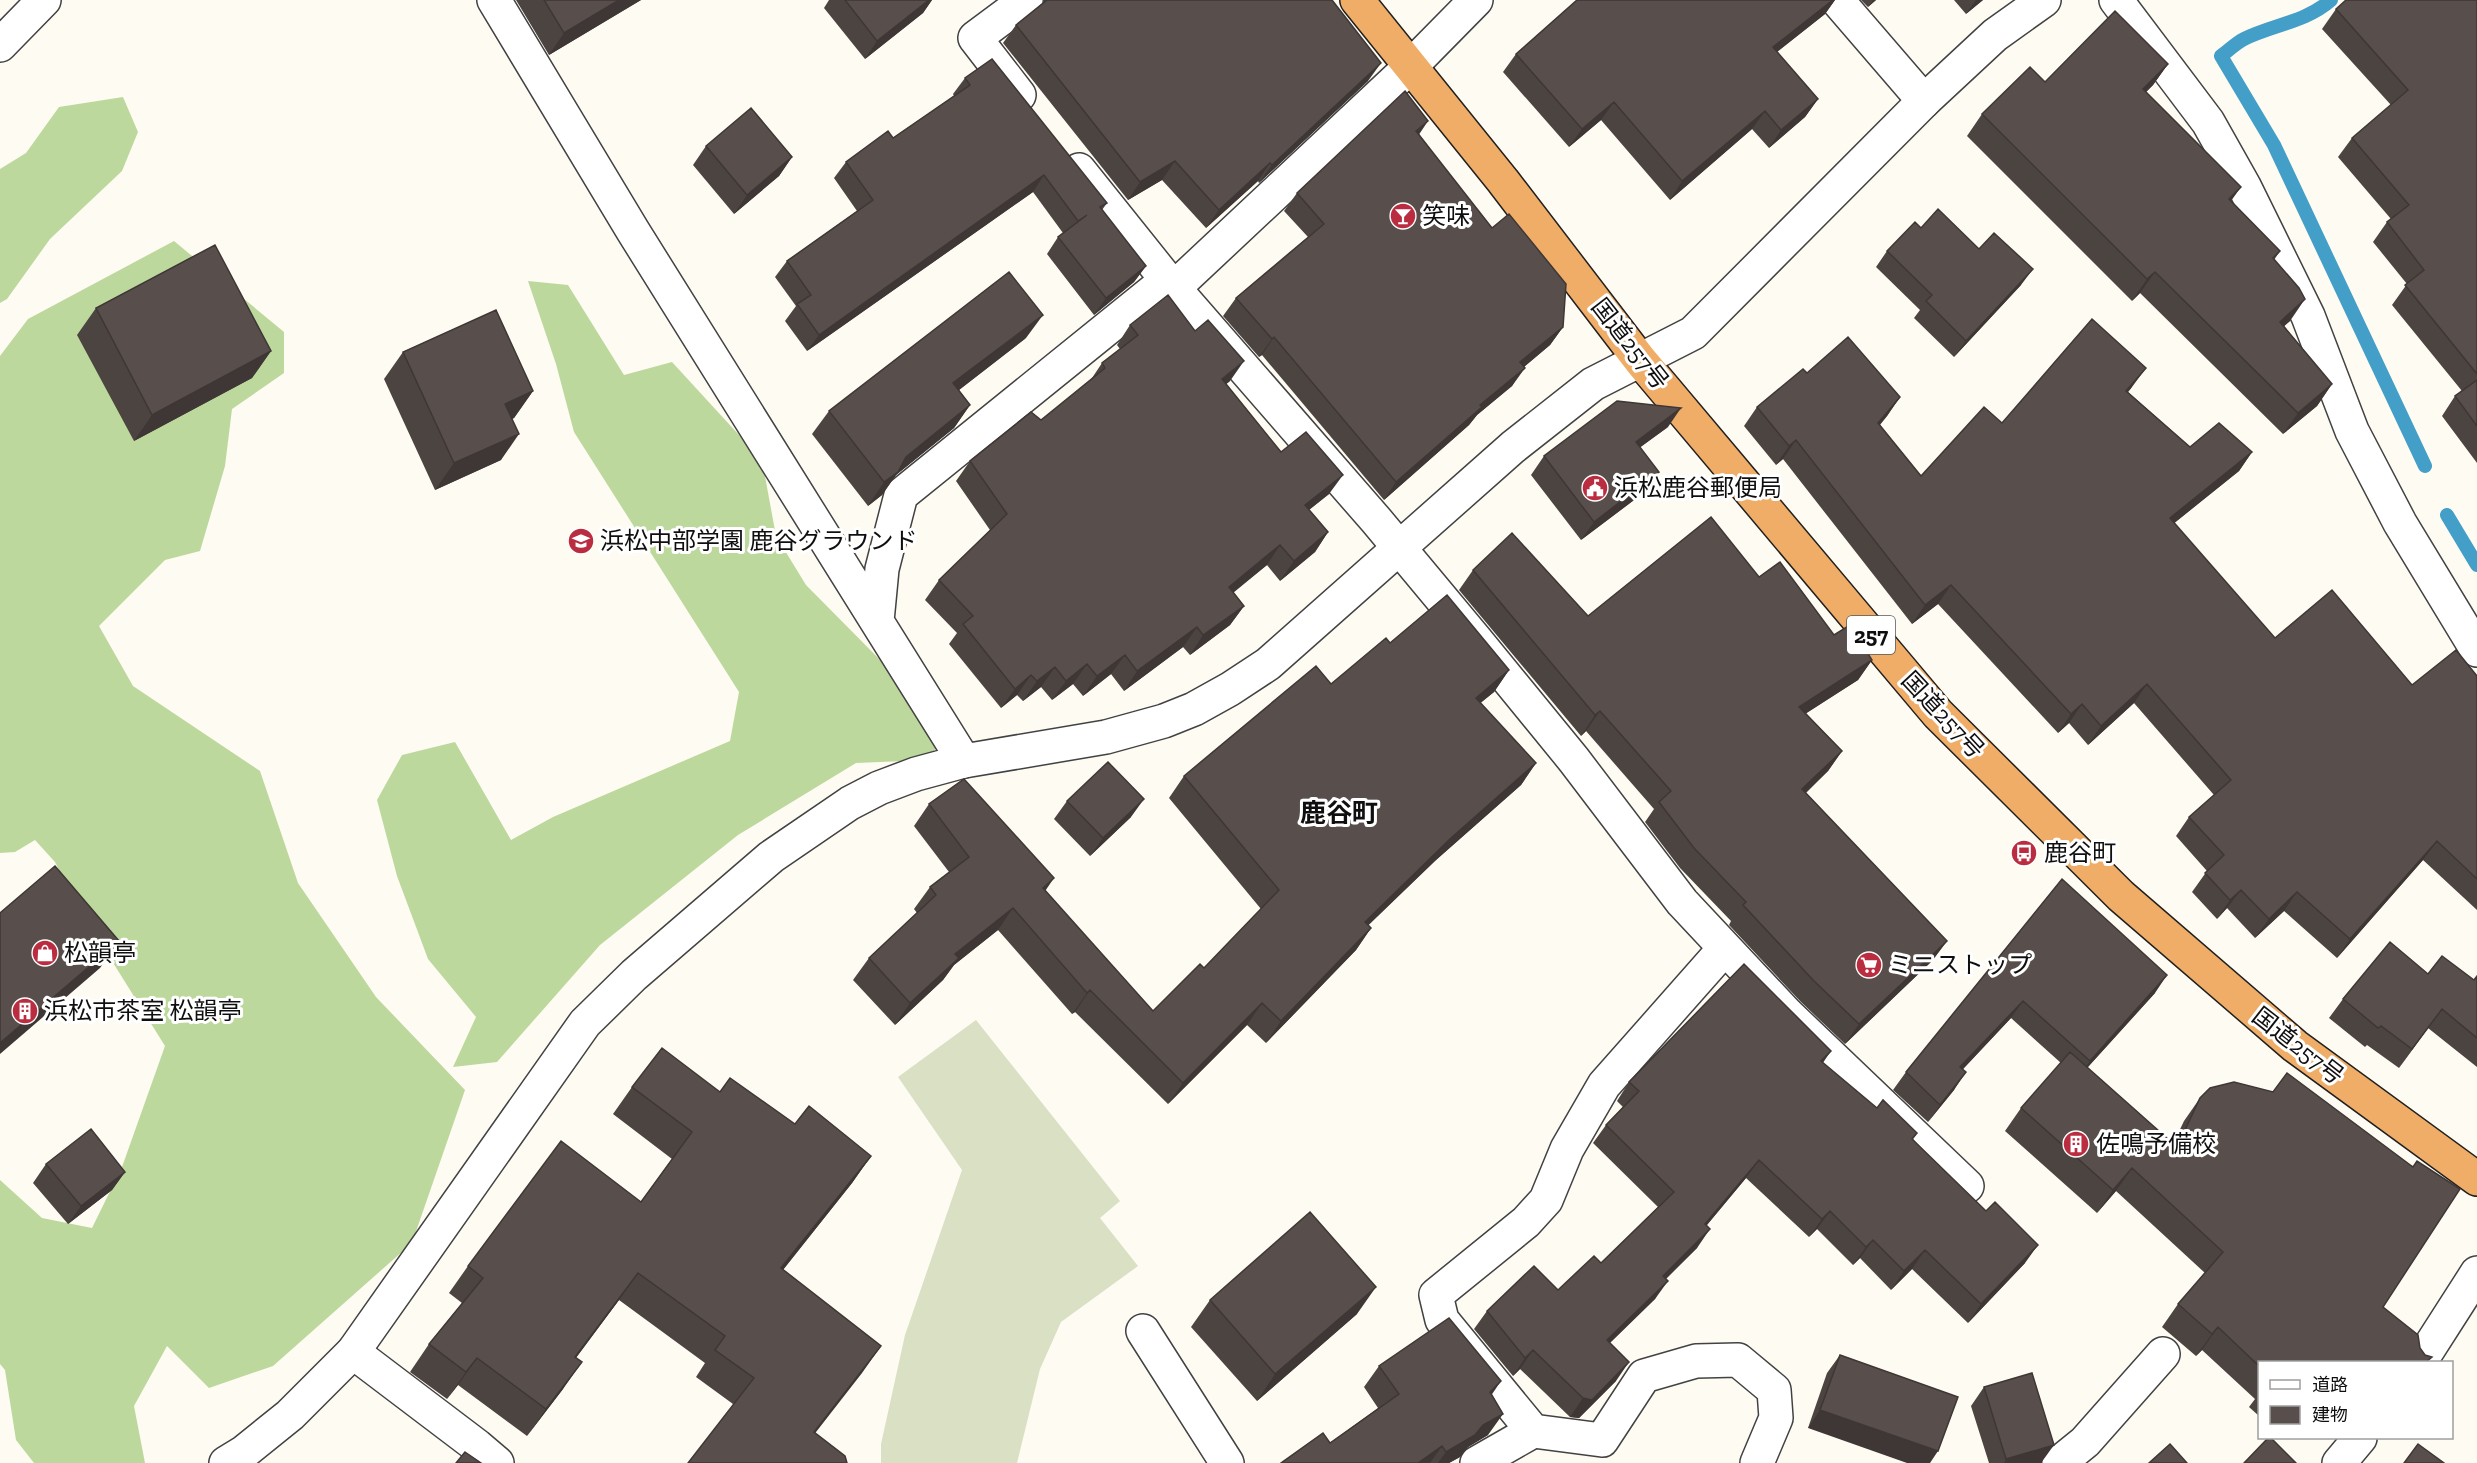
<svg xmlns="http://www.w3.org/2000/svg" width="2477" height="1463" viewBox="0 0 2477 1463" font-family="'Zilla Slab','Noto Sans JP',serif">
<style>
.forest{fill:#bdd89d}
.cemetery{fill:#dae0c3}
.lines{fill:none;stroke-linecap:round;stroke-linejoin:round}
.stream{stroke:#439fc8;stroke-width:14}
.minor-casing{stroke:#424242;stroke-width:36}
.tertiary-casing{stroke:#424242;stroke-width:36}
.trunk-casing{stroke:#202020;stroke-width:36}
.minor{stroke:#fff;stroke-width:33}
.tertiary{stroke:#fff;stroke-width:33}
.trunk{stroke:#f0ad68;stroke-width:33}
.wall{fill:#4c4441}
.shaded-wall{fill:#3e3735}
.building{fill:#584f4c;stroke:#3e3735;stroke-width:1.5}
.labels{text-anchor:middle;stroke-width:6;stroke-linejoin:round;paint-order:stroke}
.shield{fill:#fff;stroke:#575757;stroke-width:1.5}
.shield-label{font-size:22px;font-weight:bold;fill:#0f0f0f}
.poi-label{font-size:24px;fill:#0f0f0f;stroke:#fff;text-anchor:start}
.street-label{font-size:24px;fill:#0f0f0f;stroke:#fff}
.neighbourhood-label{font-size:26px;font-weight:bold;fill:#0f0f0f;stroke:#fff}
</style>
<rect width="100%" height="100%" fill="#fefbf2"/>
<path class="forest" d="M123,97L138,132L122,171L50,239L7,299L0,303V169L26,153L59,107Z
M174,241L284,332V373L232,409L225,466L200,551L165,560L99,626L133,686L260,771L298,883L376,997L465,1090L412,1243L273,1366L209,1388L167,1346L134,1406L145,1463H34L16,1440L5,1370L0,1364V1180L42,1218L92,1228L122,1167L165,1046L77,905L55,862L35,840L15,852L0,853V356L28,319Z
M528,281L568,285L624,375L672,362L762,460L776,536L806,585L900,680L940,740L929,760L856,763L738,835L600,945L497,1062L453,1067L476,1017L428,959L397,876L377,800L402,755L455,742L511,840L553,817L730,741L739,692L574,432L556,364Z"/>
<path class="cemetery" d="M976,1020L1120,1201L1100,1218L1138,1266L1061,1322L1040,1369L1017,1463H881V1444L905,1335L962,1170L898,1077Z"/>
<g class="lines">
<path class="stream" d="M2331,0C2306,22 2272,25 2244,39C2236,43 2228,51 2221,56L2274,145L2425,466
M2447,515L2477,565"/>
<defs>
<path id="minor" d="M494,0L633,231L964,761
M1837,0L1924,101
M2116,0L2208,122L2244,186L2308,316L2352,431L2400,523L2477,650
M0,45L44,0
M1019,95L975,38L1026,0
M1079,170L1167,280L1376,520L1476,640L1574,760L1682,902L1787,1014L1967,1186
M1174,288L1411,66L1476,0
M877,621L882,569L901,495L1167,280
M1143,1331L1227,1463
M353,1352L477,1446L497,1463
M2420,1362L2477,1273
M1533,1431L1442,1320L1436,1295L1526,1222L1546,1200L1567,1149L1604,1085L1725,948
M1477,1463L1533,1431L1602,1440L1644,1376L1696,1361L1738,1360L1774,1390L1776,1418L1757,1463
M2059,1463L2085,1442L2163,1354
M2339,1463L2360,1438"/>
<path id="tertiary" d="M226,1463L244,1452L290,1415L353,1352L585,1023L634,975L771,857L850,803L879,788L916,774L964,761L1106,737L1164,721L1194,709L1230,689L1268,664L1513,447L1593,384L1693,333L1924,101L1995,35L2044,0"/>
<path id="trunk" d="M1357,0L1503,181L1640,360L1938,714L2121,896L2295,1046L2477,1179"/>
</defs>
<use href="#minor" class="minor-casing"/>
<use href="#tertiary" class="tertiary-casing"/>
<use href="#trunk" class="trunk-casing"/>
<use href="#minor" class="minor"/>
<use href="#tertiary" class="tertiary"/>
<use href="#trunk" class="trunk"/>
</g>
<path class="wall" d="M516,0H641L549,55Z
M829,0H932L923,13L865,59L824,8Z
M1044,0H1332L1368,81L1259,183L1258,181L1206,228L1162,180L1128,200L1003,43L1016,25L1044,2Z
M1577,0H1835L1825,14L1777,52L1818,99L1805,117L1769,148L1752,129L1670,200L1601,120L1569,147L1503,72L1516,54Z
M1861,0H1876L1868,7Z
M1954,0H1983L1966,14Z
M2477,0V463L2442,416L2455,396L2462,391L2392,305L2407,284L2373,242L2387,222L2391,219L2338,157L2352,138L2391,105L2322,29L2336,9Z
M2168,64L2153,85L2146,92L2231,201L2280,251L2274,260L2290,321L2284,326L2332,384L2317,406L2283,434L2140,293L2132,301L1967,136L1982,114L2045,82Z
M965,78L1107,203L1102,210L1146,266L1134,282L1094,315L1047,254L1058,237L1063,233L1033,192L807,351L785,321L796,306L775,277L787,261L857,211L834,178L846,162L893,138L954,96L953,94Z
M1419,134L1563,327L1550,345L1524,367L1512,386L1477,415L1469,425L1384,500L1262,355L1259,357L1223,316L1236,298L1308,237L1284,211L1297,193Z
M706,146L792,157L779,176L734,214L693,165Z
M1921,228L1979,249L2021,285L1954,357L1914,318L1920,310L1876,267L1887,251Z
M96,308L271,351L252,378L134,441L77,335Z
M1130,325L1230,381L1226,384L1281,452L1329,494L1309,510L1328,532L1315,552L1280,581L1267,565L1233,592L1244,606L1230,625L1190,655L1183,647L1124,691L1111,674L1083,696L1073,684L1052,700L1041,687L1023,701L1017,695L1001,708L949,644L957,633L925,600L939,580L990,530L956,481L970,461L1041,420L1090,381L1102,363L1120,349L1117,345Z
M1026,338L959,390L970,405L954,428L896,475L882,495L868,506L812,434L829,411Z
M403,352L533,391L514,418L512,419L501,460L435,490L384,379Z
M1807,373L1900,397L1887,416L1880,425L1921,476L2002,423L2132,387L2128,392L2190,447L2252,452L2239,471L2174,523L2275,638L2412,685L2477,676V910L2423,860L2337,958L2284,911L2255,938L2227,908L2217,919L2192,892L2207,871L2176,836L2189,817L2214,795L2134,703L2088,745L2069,723L2058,733L1938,604L1912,624L1783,459L1776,465L1744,426L1757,407Z
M1668,427L1640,447L1646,491L1581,540L1531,475L1544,456Z
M1473,570L1588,616L1759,577L1834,635L1872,660L1858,680L1806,713L1842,751L1828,771L1806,793L1947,941L1932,961L1845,1044L1800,1001L1729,925L1731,921L1680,868L1645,822L1654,809L1586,731L1581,736L1459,590Z
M1390,643L1509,670L1494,692L1480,703L1536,763L1521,785L1436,860L1368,925L1371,928L1356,950L1266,1043L1247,1025L1168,1104L1075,1012L1072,1014L998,930L954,965L943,980L895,1025L853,980L869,958L917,913L914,909L930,887L949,872L914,826L929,804L1045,891L1153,1011L1204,968L1261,909L1169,798L1184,776L1331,684Z
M1067,801L1131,817L1090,856L1054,819Z
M2062,879L2155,993L2087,1068L2173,1144L2184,1121L2200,1098L2413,1166L2460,1189L2259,1362V1416L2249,1407L2255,1399L2202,1350L2196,1356L2162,1327L2178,1304L2205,1273L2116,1191L2097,1213L2005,1131L2021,1108L2061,1063L2011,1018L1963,1069L1954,1090L1928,1122L1893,1090L1906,1072Z
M2428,974L2474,980L2477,976V1067L2428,1028L2399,1068L2367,1045L2365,1047L2329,1018L2343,999Z
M1823,1063L1877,1108L1917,1133L1913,1139L2025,1263L1968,1323L1912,1269L1891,1290L1860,1258L1853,1265L1817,1229L1809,1237L1746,1178L1706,1226L1697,1248L1666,1279L1655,1299L1610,1343L1616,1381L1579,1418L1570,1417L1520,1369L1513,1376L1474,1329L1487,1311L1558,1290L1601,1263L1658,1207L1593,1143L1606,1125L1623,1107L1617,1101L1629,1082Z
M632,1087L720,1092L871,1156L852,1183L783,1270L862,1373L733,1404L696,1377L705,1363L619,1300L576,1358L563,1389L527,1436L458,1385L447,1399L410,1372L429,1344L462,1303L449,1293L468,1266L641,1202L672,1159L613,1114Z
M46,1164L125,1172L112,1190L68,1224L33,1183Z
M1210,1300L1357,1314L1257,1401L1191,1327Z
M1840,1355L1958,1397L1808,1428L1827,1373Z
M1379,1366L1491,1394L1488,1435L1468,1447L1460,1457L1449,1463H1281L1330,1443L1378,1408L1364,1387Z
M1984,1387L2041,1463H1989L1971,1406Z"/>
<path class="shaded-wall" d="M619,0H641L549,55L564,33Z
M929,0H932L923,13L865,59L877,41Z
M1833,0H1835L1825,14L1760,65L1773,47Z
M1873,0H1876L1868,7Z
M1976,0H1983L1966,14Z
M1381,63L1368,81L1259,183L1272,165Z
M2168,64L2153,85L2128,110L2143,89Z
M1818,99L1805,117L1769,148L1781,130Z
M1614,102L1601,120L1569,147L1582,129Z
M1765,111L1752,129L1670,200L1682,181Z
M1428,121L1416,139V131Z
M792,157L779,176L734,214L747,195Z
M1175,161L1162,180L1128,200L1140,182Z
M1270,163L1258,181L1206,228L1219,210Z
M1044,175L1033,192L807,351L819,335Z
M2241,187L2226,208L2229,199Z
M1146,266L1134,282L1094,315L1106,298Z
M2033,269L2021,285L1954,357L1966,341Z
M2155,272L2140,293L2132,301L2147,279Z
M2305,299L2290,321L2265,343L2280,322Z
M1043,315L1026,338L937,407L953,383Z
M1563,327L1550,345L1508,380L1520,362Z
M1274,337L1262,355L1259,357L1272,339Z
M271,351L252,378L134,441L152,415Z
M1244,361L1230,381L1208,399L1222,379Z
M1525,368L1512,386L1477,415L1469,425L1384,500L1396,482L1480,405Z
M2146,368L2132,387L2113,410L2126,391Z
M2332,384L2317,406L2283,434L2298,413Z
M533,391L514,418L486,431L505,404Z
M1900,397L1887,416L1865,441L1878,423Z
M970,405L954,428L896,475L882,495L868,506L884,482L906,457Z
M1681,408L1668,427L1623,460L1636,442Z
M519,434L501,460L435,490L454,463Z
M1796,440L1783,459L1776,465L1789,446Z
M2252,452L2239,471L2157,537L2170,518Z
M1659,472L1646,491L1581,540L1594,522Z
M1343,475L1329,494L1291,524L1305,505Z
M1328,532L1315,552L1280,581L1294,561Z
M1280,545L1267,565L1216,607L1229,587Z
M1951,585L1938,604L1912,624L1925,605Z
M1244,606L1230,625L1190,655L1203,635Z
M1197,627L1183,647L1124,691L1137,671Z
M1125,655L1111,674L1083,696L1097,676Z
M1872,660L1858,680L1785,727L1799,707Z
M1087,664L1073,684L1052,700L1066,681Z
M1055,667L1041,687L1023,701L1037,681Z
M1509,670L1494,692L1461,719L1476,698Z
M1031,675L1017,695L1001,708L1015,689Z
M2147,684L2134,703L2088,745L2101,726Z
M2082,704L2069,723L2058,733L2071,714Z
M1600,711L1586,731L1581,736L1595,715Z
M1842,751L1828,771L1788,809L1802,789Z
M1536,763L1521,785L1436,860L1349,944L1365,922L1451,838Z
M1144,799L1131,817L1090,856L1103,838Z
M2437,841L2423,860L2337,958L2350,939Z
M1054,878L1039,900L1043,888Z
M2241,890L2227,908L2217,919L2230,900Z
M2297,892L2284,911L2255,938L2269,919Z
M1013,908L998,930L954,965L943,980L895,1025L910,1003L955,954Z
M1371,928L1356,950L1266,1043L1281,1021Z
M119,941L100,968L0,1054V1043Z
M1947,941L1932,961L1845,1044L1859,1024Z
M2167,975L2155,993L2078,1078L2090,1061Z
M1090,990L1075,1012L1072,1014L1087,993Z
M2023,1001L2011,1018L1948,1085L1960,1067Z
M1262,1003L1247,1025L1168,1104L1183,1083Z
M2442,1009L2428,1028L2399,1068L2412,1049Z
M1831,1051L1818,1070L1821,1061Z
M1966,1072L1954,1090L1928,1122L1940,1105Z
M871,1156L852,1183L762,1296L781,1268Z
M1759,1160L1746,1178L1692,1243L1705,1224Z
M2132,1168L2116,1191L2097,1213L2113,1190Z
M125,1172L112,1190L68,1224L81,1206Z
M1830,1211L1817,1229L1809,1237L1822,1219Z
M1710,1229L1697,1248L1650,1294L1663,1276Z
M1873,1240L1860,1258L1853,1265L1866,1247Z
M2038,1245L2025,1263L1968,1323L1981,1304Z
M1925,1250L1912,1269L1891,1290L1904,1271Z
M638,1273L619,1300L556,1384L575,1357Z
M1668,1281L1655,1299L1594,1358L1607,1340Z
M1376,1287L1357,1314L1257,1401L1275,1374Z
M2218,1327L2202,1350L2196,1356L2212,1334Z
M881,1346L862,1373L795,1459L814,1432Z
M1533,1350L1520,1369L1513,1376L1525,1358Z
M477,1358L458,1385L447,1399L466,1372Z
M582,1362L563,1389L527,1436L546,1409Z
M1629,1362L1616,1381L1579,1418L1570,1417L1583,1398Z
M1501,1381L1486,1403L1490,1392Z
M1820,1410L1938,1451L1930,1463H1907L1808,1428Z
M1503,1414L1488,1435L1468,1447L1460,1457L1449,1463H1438L1446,1452L1483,1425Z
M2054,1445L2041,1463H2004L2006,1459Z
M1442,1446L1430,1463H1418Z"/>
<path class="building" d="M544,0H619L564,33Z
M845,0H929L877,41Z
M1047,0H1332L1381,63L1272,165L1270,163L1219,210L1175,161L1140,182L1016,25Z
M1577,0H1833L1773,47L1818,99L1781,130L1765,111L1682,181L1614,102L1582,129L1516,54Z
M2346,0H2477V374L2405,285L2424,270L2387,222L2409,205L2352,138L2408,90L2336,9Z
M2115,11L2168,64L2143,89L2241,187L2229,199L2280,251L2273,258L2299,288L2305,299L2280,322L2332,384L2298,413L2155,272L2147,279L1982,114L2030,67L2045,82Z
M992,59L1107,203L1100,207L1146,266L1106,298L1058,237L1087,215L1078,221L1044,175L819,335L797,304L811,295L787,261L873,200L846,162L888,131L893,138L970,85L965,78Z
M1405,91L1428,121L1416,131L1492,228L1509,214L1566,284L1563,327L1520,362L1525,368L1480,405L1482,407L1396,482L1274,337L1272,339L1236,298L1324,224L1297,193Z
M751,108L792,157L747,195L706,146Z
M1938,209L1979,249L1994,233L2033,269L1966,341L1926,301L1932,295L1887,251L1915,222L1921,228Z
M215,245L271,351L152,415L96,308Z
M1009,272L1043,315L953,383L970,405L906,457L898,472L884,482L829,411Z
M1168,295L1195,331L1208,320L1244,361L1222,379L1281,452L1306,432L1343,475L1305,505L1328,532L1294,561L1280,545L1229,587L1244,606L1203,635L1197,627L1137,671L1125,655L1097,676L1087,664L1066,681L1055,667L1037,681L1031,675L1015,689L963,624L973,616L939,580L1007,514L970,461L1031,412L1041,420L1105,368L1102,363L1138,335L1130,325Z
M496,310L533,391L505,404L519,434L454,463L403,352Z
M2092,319L2146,368L2126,391L2190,447L2219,423L2252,452L2170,518L2275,638L2332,590L2412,685L2456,650L2477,676V879L2437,841L2350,939L2297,892L2269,919L2241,890L2230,900L2205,873L2224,855L2189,817L2231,780L2147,684L2101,726L2082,704L2071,714L1951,585L1925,605L1796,440L1789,446L1757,407L1803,369L1807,373L1848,337L1900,397L1878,423L1921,476L1984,407L2002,423Z
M2477,380V426L2455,396Z
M1617,401L1681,408L1636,442L1659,472L1594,522L1544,456Z
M1711,517L1759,577L1780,562L1834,635L1850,625L1872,660L1799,707L1842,751L1802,789L1947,941L1859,1024L1814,981L1743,905L1746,902L1694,848L1659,802L1671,791L1600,711L1595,715L1473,570L1512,533L1588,616Z
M1447,595L1509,670L1476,698L1536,763L1451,838L1365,922L1371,928L1281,1021L1262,1003L1183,1083L1090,990L1087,993L1013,908L955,954L959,958L910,1003L869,958L936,895L930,887L969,857L929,804L964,779L1054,878L1043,888L1153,1011L1200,964L1204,968L1279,890L1184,776L1316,666L1331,684L1386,638L1390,643Z
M1108,762L1144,799L1103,838L1067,801Z
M55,866L119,941L0,1043V913Z
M2062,879L2167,975L2090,1061L2023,1001L1960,1067L1966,1072L1940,1105L1906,1072Z
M2390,942L2428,974L2442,956L2474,980L2477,976V1038L2442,1009L2412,1049L2381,1026L2378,1028L2343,999Z
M1744,964L1831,1051L1821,1061L1877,1108L1883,1100L1917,1133L1912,1139L1986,1211L1995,1202L2038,1245L1981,1304L1925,1250L1904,1271L1873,1240L1866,1247L1830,1211L1822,1219L1759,1160L1705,1224L1710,1229L1663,1276L1668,1281L1607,1340L1629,1362L1592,1400L1583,1398L1533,1350L1525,1358L1487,1311L1534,1266L1558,1290L1594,1256L1601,1263L1674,1192L1606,1125L1639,1091L1629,1082Z
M662,1048L720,1092L730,1078L795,1124L809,1106L871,1156L781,1268L881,1346L814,1432L845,1456L847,1463H688L754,1378L715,1350L725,1336L638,1273L575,1357L582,1362L546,1409L477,1358L466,1372L429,1344L483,1278L468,1266L561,1141L641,1202L692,1132L632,1087Z
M2070,1052L2177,1147L2200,1098L2210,1088L2234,1082L2273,1092L2287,1073L2413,1167L2417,1161L2460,1189L2383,1307L2418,1335L2420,1348L2425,1355L2432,1357L2426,1362H2259V1366L2218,1327L2212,1334L2178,1304L2223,1252L2132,1168L2113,1190L2021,1108Z
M91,1129L125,1172L81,1206L46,1164Z
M1310,1212L1376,1287L1275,1374L1210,1300Z
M1449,1318L1501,1381L1490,1392L1503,1414L1483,1425L1475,1435L1446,1452L1442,1446L1418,1463H1281L1323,1433L1330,1443L1399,1394L1379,1366Z
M1840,1355L1958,1397L1938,1451L1820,1410Z
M2032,1373L2054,1445L2006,1459L1984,1387Z
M2269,1437H2270L2296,1463H2244Z
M2170,1444L2187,1463H2149Z
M2418,1444L2444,1463H2404Z
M465,1452L481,1463H456Z"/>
<defs>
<symbol id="bar-disc" viewBox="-11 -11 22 22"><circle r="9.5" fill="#ba2d40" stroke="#fff"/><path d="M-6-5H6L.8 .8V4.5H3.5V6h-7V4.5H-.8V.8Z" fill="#fff"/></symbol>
<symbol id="civic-disc" viewBox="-11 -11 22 22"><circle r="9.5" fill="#ba2d40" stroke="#fff"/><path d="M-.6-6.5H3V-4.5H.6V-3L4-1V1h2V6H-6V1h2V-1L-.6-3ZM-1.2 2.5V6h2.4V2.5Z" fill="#fff"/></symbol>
<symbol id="school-disc" viewBox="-11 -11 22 22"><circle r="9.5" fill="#ba2d40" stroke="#fff"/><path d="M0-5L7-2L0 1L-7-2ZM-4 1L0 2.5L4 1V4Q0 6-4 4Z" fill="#fff"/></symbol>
<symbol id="bus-disc" viewBox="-11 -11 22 22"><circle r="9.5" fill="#ba2d40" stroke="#fff"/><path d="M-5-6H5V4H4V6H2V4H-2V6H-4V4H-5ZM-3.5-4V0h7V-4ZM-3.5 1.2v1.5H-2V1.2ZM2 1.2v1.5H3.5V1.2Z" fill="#fff"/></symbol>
<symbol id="shop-disc" viewBox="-11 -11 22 22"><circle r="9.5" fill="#ba2d40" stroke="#fff"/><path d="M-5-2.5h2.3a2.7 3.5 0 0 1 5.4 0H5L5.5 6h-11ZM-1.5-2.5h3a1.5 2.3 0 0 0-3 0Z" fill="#fff"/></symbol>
<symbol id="supermarket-disc" viewBox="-11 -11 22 22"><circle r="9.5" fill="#ba2d40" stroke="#fff"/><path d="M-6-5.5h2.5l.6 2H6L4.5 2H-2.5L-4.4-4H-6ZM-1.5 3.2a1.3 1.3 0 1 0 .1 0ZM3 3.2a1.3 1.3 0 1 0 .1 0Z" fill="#fff"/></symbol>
<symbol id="building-disc" viewBox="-11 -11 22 22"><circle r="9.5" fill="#ba2d40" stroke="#fff"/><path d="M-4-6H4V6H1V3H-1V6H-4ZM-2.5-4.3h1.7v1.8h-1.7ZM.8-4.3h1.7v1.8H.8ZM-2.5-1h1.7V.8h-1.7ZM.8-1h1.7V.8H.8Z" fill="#fff"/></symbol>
</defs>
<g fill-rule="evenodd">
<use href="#bar-disc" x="1388" y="201" width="30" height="30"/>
<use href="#civic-disc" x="1580" y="473" width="30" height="30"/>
<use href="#school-disc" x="566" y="526" width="30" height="30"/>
<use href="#bus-disc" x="2009" y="838" width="30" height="30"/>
<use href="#shop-disc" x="30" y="938" width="30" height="30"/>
<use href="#supermarket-disc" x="1854" y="950" width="30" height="30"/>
<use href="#building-disc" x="10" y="996" width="30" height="30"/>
<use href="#building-disc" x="2061" y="1129" width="30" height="30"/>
</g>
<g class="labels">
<rect class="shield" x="1847" y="616" width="48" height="38" rx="4.5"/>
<g class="shield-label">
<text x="1871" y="643">257</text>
</g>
<g class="poi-label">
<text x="1422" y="224">笑味</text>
<text x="1614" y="496">浜松鹿谷郵便局</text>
<text x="600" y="549">浜松中部学園 鹿谷グラウンド</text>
<text x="2044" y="861">鹿谷町</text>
<text x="64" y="961">松韻亭</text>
<text x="1888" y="973">ミニストップ</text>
<text x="44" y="1019">浜松市茶室 松韻亭</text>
<text x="2096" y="1152">佐鳴予備校</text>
</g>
<g class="street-label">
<text transform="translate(1630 344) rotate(52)" y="8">国道257号</text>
<text transform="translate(1943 715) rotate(47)" y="8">国道257号</text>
<text transform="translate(2298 1046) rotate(38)" y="8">国道257号</text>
</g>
<g class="neighbourhood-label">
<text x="1339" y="822">鹿谷町</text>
</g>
</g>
<rect x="2258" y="1361" width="195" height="78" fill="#ffffff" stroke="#9f9f9f" stroke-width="1.5"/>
<rect x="2270" y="1380" width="30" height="9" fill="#ffffff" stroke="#9f9f9f" stroke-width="1.5"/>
<text x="2312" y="1391" font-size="18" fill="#0f0f0f">道路</text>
<rect x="2270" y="1406" width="30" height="18" fill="#584f4c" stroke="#9f9f9f" stroke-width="1.5"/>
<text x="2312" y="1421" font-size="18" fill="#0f0f0f">建物</text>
</svg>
